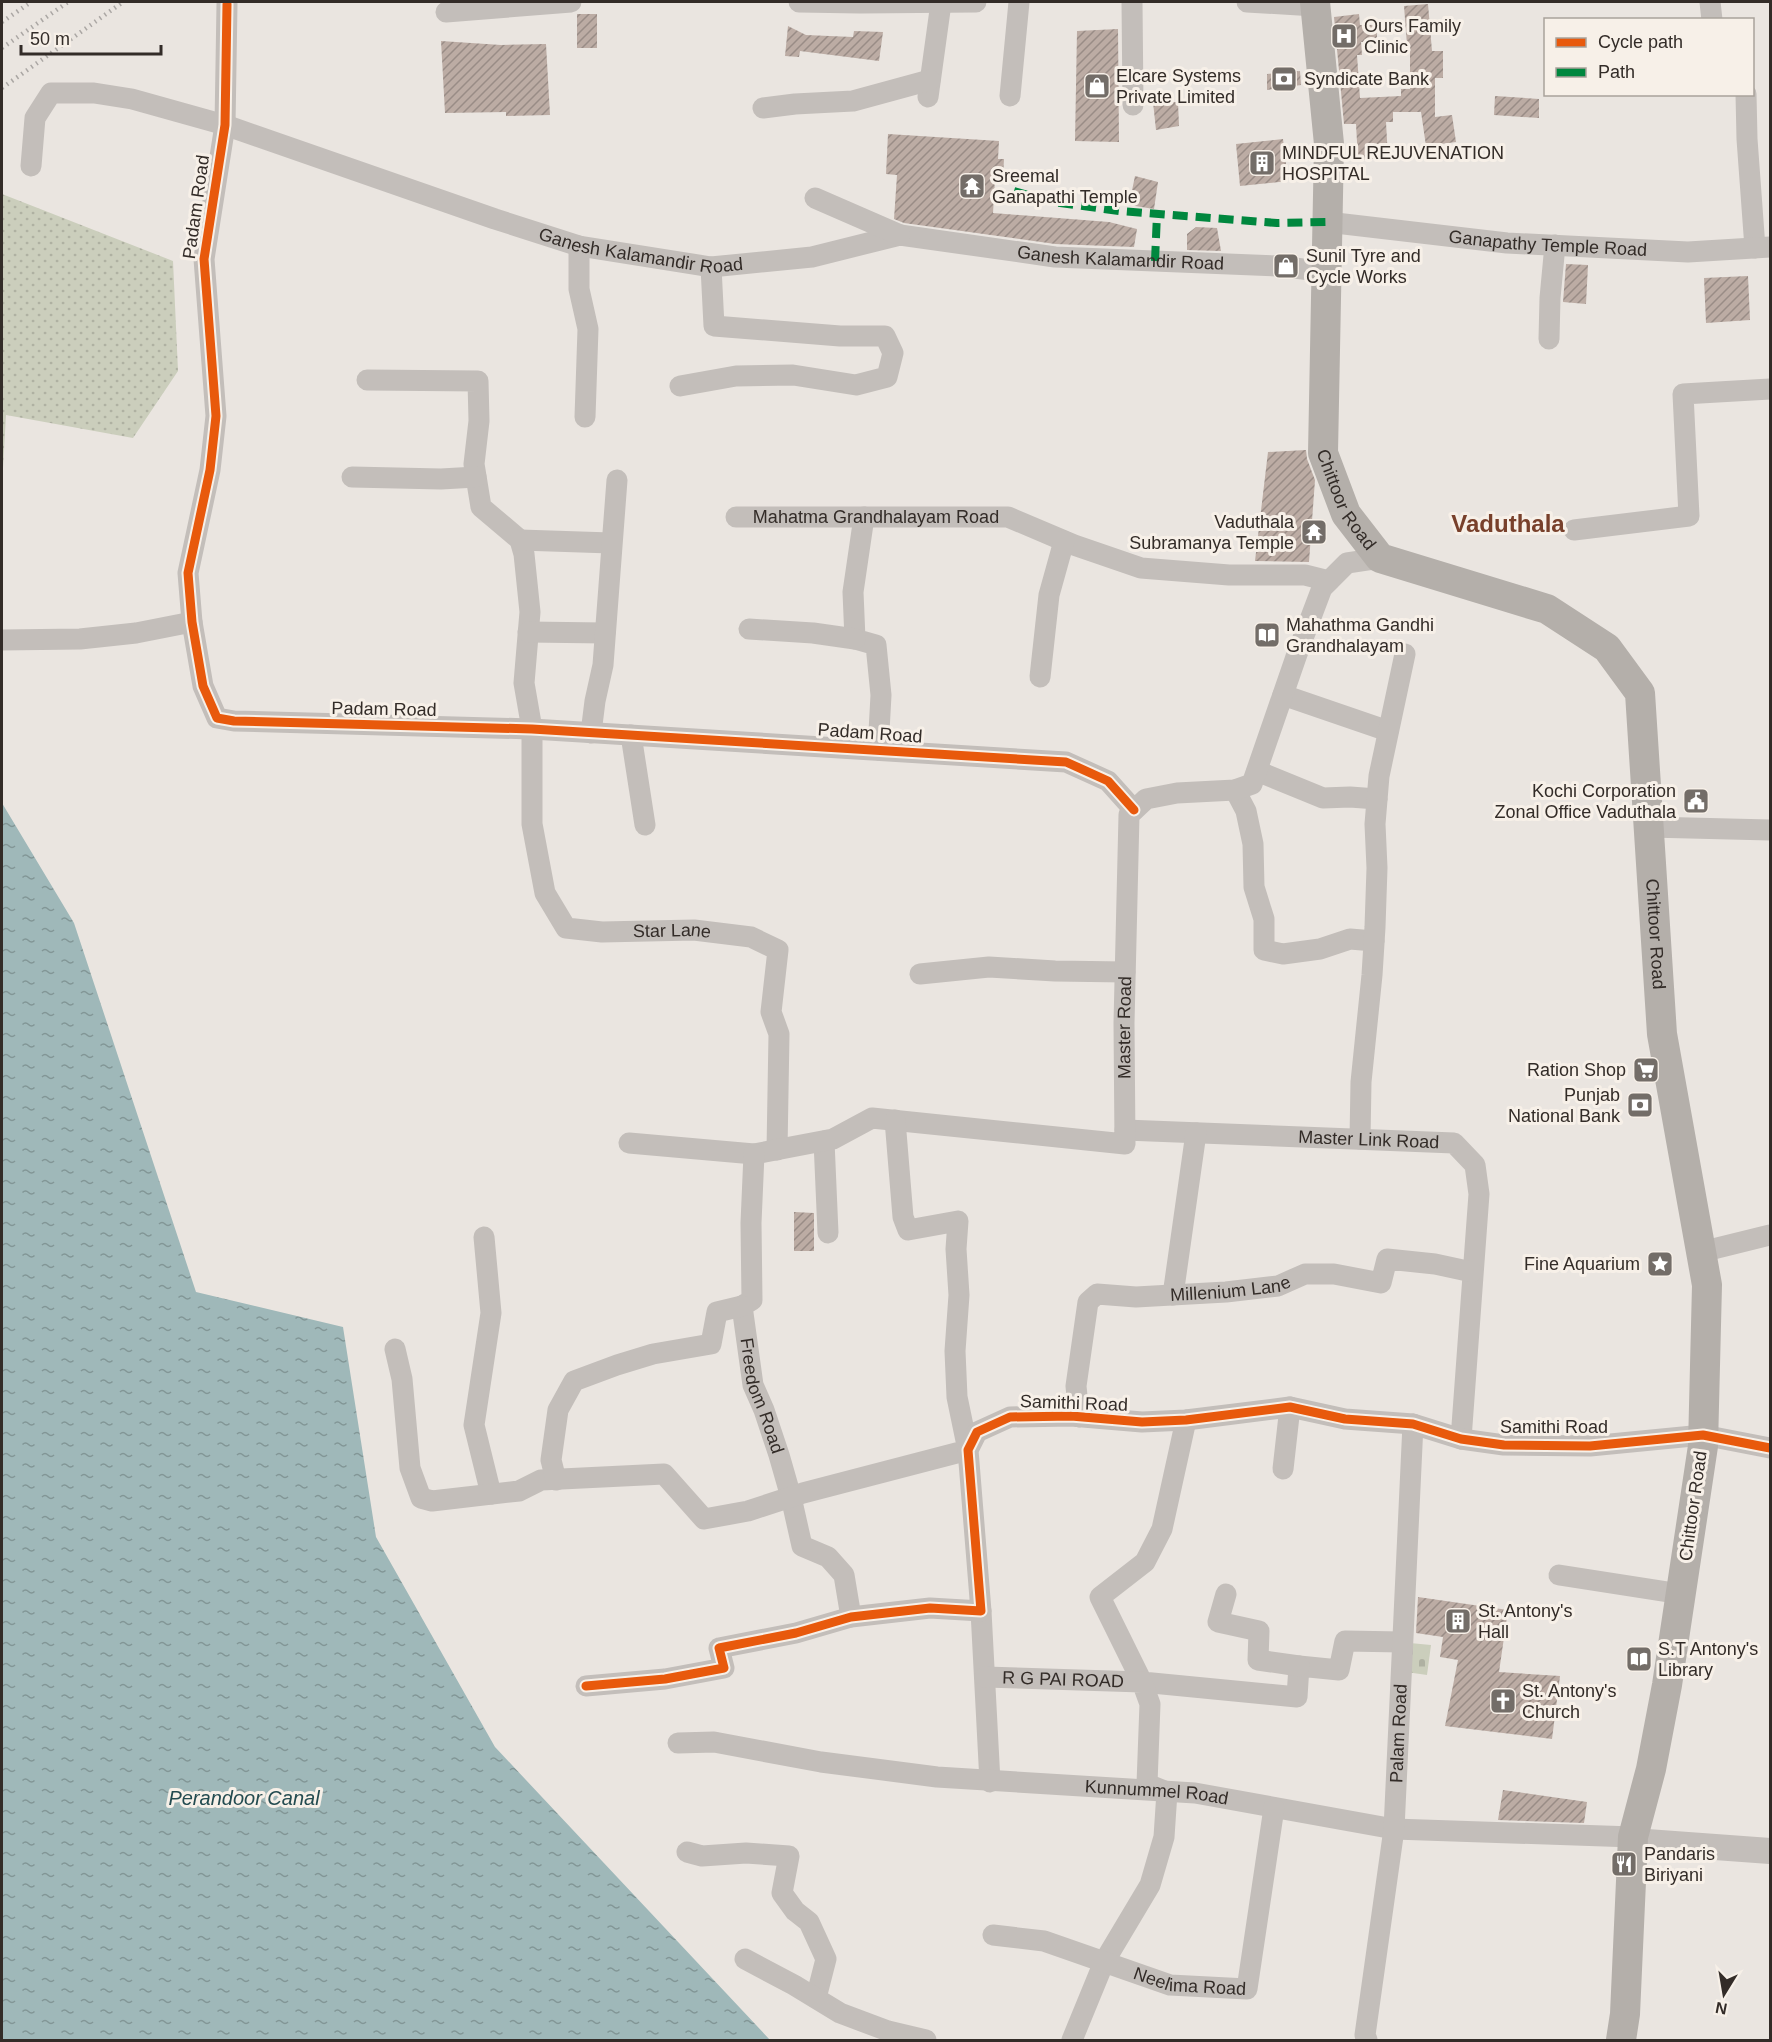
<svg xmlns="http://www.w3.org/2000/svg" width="1772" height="2042" viewBox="0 0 1772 2042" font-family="Helvetica,sans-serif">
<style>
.grass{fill:url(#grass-dots)}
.cemetery{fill:url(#cemetery-stones)}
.water{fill:url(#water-ripples)}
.building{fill:url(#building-hatch)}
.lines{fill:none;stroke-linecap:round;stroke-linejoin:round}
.minor{stroke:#c3beba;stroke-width:21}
.tertiary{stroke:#c3beba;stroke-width:26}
.secondary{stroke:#b4afaa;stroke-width:30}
.rail{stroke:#aba7a4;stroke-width:4.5;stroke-dasharray:1.5 4.5;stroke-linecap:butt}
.quiet{stroke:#00873e;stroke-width:8;stroke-dasharray:15 8;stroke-linecap:butt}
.cycleway-casing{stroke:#f7f0e8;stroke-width:13}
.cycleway{stroke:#e8590c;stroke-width:9}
.labels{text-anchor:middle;stroke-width:6;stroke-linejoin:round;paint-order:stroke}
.poi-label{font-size:18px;fill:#332c28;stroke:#f7f0e8;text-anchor:start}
.street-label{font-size:18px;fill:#332c28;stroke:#f7f0e8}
.water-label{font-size:20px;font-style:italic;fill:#234b50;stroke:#f7f0e8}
.district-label{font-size:24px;font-weight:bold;fill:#78402b;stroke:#f7f0e8}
</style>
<defs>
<pattern id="grass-dots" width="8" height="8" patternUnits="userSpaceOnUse" patternTransform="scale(1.5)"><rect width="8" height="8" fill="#cbcebc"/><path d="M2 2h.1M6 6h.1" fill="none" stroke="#afb1a2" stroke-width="1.8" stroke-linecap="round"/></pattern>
<pattern id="cemetery-stones" width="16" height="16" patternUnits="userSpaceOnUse" patternTransform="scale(1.5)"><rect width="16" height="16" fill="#cbcebc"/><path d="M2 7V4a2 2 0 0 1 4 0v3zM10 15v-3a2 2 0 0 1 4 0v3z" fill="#afb1a2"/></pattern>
<pattern id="water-ripples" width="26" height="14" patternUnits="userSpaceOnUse" patternTransform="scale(1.5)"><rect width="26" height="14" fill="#9fb8b9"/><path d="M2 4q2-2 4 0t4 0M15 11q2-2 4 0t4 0" fill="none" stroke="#829696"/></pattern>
<pattern id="building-hatch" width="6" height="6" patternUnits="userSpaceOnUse" patternTransform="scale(1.5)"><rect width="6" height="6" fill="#bcaca4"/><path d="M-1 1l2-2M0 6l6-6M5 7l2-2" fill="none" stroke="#998c86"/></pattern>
</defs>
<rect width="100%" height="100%" fill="#eae5e0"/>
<path class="grass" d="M2,194L173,261L178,371L133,438L6,415L2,486Z"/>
<path class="cemetery" d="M1410,1643L1431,1645L1427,1675L1406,1672Z"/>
<path class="water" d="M2,803L74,923L196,1292L343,1327L376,1537L495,1747L770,2040H2Z"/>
<path class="building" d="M1428,4L1432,51H1443V78H1435V117L1452,115L1456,142L1426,146L1421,112H1393V122H1386L1388,158L1358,160L1356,124H1344L1334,17L1359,14L1360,25H1377V42H1361L1362,55H1357L1360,98L1401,96V89H1410V45H1407L1404,6Z
M577,14H597V48H577Z
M788,26L806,35L853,37L854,31L883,32L879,61L800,51L799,57L785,56Z
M1118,29L1119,142L1075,141L1077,31Z
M441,41L501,45L546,44L550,115L506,116V112L445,113Z
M1300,71L1301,85L1267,90V74Z
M1495,96L1539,99V118L1494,115Z
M1153,102H1178L1179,126L1156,130Z
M888,134L999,141L998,159H1004L1003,177L995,180L993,213L1109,222L1137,229L1134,247L1055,244L904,223L894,219L897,175L886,174Z
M1283,139L1288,181L1240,186L1236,144Z
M1135,176L1158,182L1154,209L1129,205Z
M1196,227L1217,228L1221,251L1187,250V234Z
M1566,264L1588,265L1586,304L1563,302Z
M1748,276L1750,320L1706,323L1704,278Z
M1306,450L1307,459L1315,480L1309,562L1255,561L1268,452Z
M794,1212L814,1213V1251H794Z
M1418,1597L1508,1610L1499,1672L1560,1676L1552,1739L1445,1726L1458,1660L1440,1657L1443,1637L1416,1633Z
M1503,1790L1587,1802L1584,1823L1498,1820Z"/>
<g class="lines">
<g class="minor">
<path d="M799,2L860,3L976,2"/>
<path d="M1132,2L1133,105"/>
<path d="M1247,2L1315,6"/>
<path d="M1710,2L1712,20"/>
<path d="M227,4L225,125L204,259L216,416L210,470L188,573L192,622L203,686L217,718L234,721L532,729L1066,762L1108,781L1134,810"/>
<path d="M446,12L571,2"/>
<path d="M1746,94L1747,139L1755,248"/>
<path d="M1010,96L1019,2"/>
<path d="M928,97L941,3"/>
<path d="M763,108L795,104L853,101L930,80"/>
<path id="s1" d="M31,166L35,118L51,93H94L132,99L225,125L495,219L579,246L711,267L812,257L900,235L1055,257L1279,266L1326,272"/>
<path d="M815,198L900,235"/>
<path id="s2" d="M1327,222L1507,243L1688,252L1770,247"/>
<path d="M579,246V289L588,329L585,417"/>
<path d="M1549,339L1550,298L1555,245"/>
<path id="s3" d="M367,380L478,381L479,421L474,464L481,507L520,540L524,554L530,612L524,683L532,729V824L545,893L566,928L602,932L694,930L751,937L778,950L771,1012L779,1034L777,1150"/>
<path d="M680,386L736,376L793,375L856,385L887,377L893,353L885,336H840L714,326L711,267"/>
<path d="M352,477L441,479L476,477"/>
<path id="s4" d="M736,517H1008L1074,545L1141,568L1229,575H1305L1329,581"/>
<path d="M864,517L853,592L855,639L876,645L881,695L878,750"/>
<path d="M1574,530L1689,516L1683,394L1770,389"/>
<path d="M520,540L611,543"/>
<path d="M749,629L813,633L855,639"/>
<path d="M528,632L605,633"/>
<path d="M2,640L80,639L136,633L192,622"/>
<path d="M1040,677L1049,595L1064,541"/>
<path d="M1283,695L1388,731"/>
<path d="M591,733L595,701L603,665L617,480"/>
<path d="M631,735L645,825"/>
<path d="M1257,771L1323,798L1350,797L1377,799"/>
<path d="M1235,790L1246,811L1253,844L1254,887L1264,919V950L1283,954L1320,949L1350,939L1374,941"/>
<path d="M1649,827L1770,830"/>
<path d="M920,974L989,967L1055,971L1125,972"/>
<path id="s5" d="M1125,1130L1454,1143L1475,1165L1479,1194L1461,1439"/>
<path d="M1360,1139L1361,1082L1372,975L1375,927L1377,868L1375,824L1379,776L1405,654"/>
<path d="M824,1141L828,1233"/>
<path id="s6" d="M629,1143L754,1154L833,1139L872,1118L1125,1144L1124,1023L1129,815L1146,799L1177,793L1235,790L1252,784L1297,654L1322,588L1347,563L1380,558"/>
<path id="s7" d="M754,1154L751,1223L752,1300L742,1306L753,1385L764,1410L779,1455L791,1497L802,1546L828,1557L844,1575L851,1617"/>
<path d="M484,1237L491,1313L474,1425L491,1494"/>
<path d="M1701,1252L1770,1235"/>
<path d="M1173,1295L1196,1133"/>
<path d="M395,1349L402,1379L410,1468L421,1498L432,1501L519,1491L541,1480L664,1474L704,1519L748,1511L803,1493L968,1450L957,1397L955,1351L959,1295L956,1249L958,1221L908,1230L903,1217L895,1120"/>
<path id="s8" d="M1079,1417L1076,1386L1088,1302L1097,1294L1136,1297L1226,1292L1278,1286L1305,1274H1334L1381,1283L1387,1259L1435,1264L1472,1272"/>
<path d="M1186,1420L1162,1529L1145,1562L1100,1597L1142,1682L1297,1697L1299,1666L1339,1670L1345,1641L1402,1642"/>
<path d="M1283,1469L1290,1407"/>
<path d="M556,1480L551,1460L558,1410L574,1381L617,1365L653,1354L711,1344L717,1312L742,1306"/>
<path d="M1559,1575L1681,1594"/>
<path d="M1226,1594L1218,1622L1259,1631L1258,1660L1299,1666"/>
<path d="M981,1611L990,1782"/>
<path id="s9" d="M985,1677L1142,1682L1150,1704L1147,1784L1167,1792L1164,1837L1150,1885L1104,1962L1072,2040"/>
<path d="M586,1686L665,1679L724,1668L719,1648L796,1633L851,1617L930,1608L981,1611L968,1450L977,1432L1010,1417L1071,1416L1142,1422L1186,1420L1290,1407L1345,1419L1413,1424L1461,1439L1504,1445L1590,1446L1703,1435L1770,1448"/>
<path id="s10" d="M678,1743L714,1742L821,1762L937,1777L1195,1793L1394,1829L1633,1837"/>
<path d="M687,1852L702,1856L746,1853L789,1856L782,1893L795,1911L809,1922L826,1959L816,1998"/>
<path id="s11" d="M993,1935L1044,1941L1170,1985L1247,1989L1274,1808"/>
<path d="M745,1959L794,1985L840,2013L888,2031L926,2040"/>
<path id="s12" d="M1367,2040L1365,2035L1394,1829L1413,1424"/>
</g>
<path class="tertiary" d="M1633,1841L1770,1851"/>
<path class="secondary" id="s13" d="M1315,2L1329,144L1323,453L1346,514L1380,558L1547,609L1607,648L1640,693L1662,1034L1707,1285L1703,1446L1667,1685L1651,1769L1633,1837L1625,2014L1621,2040"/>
<path class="rail" d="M2,22L31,2
M2,48L68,2
M2,88L123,2"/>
<path class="quiet" d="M1014,191L1053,202L1119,211L1277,223L1327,222
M1155,261L1157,214"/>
<defs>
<path id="cycleway" d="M227,4L225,125L204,259L216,416L210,470L188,573L192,622L203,686L217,718L234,721L532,729L1066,762L1108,781L1134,810
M586,1686L665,1679L724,1668L719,1648L796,1633L851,1617L930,1608L981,1611L968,1450L977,1432L1010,1417L1071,1416L1142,1422L1186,1420L1290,1407L1345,1419L1413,1424L1461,1439L1504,1445L1590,1446L1703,1435L1770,1448"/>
</defs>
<use href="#cycleway" class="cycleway-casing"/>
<use href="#cycleway" class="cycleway"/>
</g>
<defs>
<symbol id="hospital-square" viewBox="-11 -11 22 22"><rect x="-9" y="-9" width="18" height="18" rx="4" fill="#736d68" stroke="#f7f0e8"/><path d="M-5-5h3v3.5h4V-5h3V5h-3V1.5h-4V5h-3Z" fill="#fff"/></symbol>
<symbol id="bank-square" viewBox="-11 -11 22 22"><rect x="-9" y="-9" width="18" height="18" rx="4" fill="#736d68" stroke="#f7f0e8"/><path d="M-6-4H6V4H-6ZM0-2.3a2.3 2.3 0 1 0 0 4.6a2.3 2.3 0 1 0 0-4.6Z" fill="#fff"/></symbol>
<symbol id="shop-square" viewBox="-11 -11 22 22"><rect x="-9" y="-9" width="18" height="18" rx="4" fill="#736d68" stroke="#f7f0e8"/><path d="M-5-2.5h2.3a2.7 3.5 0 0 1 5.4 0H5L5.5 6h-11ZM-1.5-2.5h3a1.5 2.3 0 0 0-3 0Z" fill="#fff"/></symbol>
<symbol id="building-square" viewBox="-11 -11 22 22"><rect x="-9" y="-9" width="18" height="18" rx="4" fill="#736d68" stroke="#f7f0e8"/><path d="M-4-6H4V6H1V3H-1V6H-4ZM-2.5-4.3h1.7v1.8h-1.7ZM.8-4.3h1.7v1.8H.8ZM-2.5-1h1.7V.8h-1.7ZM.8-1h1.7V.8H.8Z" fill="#fff"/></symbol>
<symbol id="temple-square" viewBox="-11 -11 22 22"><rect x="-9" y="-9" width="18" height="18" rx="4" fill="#736d68" stroke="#f7f0e8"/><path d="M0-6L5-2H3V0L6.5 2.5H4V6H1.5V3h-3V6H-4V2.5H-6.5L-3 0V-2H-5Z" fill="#fff"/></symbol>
<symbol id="library-square" viewBox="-11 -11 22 22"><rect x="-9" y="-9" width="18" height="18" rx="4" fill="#736d68" stroke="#f7f0e8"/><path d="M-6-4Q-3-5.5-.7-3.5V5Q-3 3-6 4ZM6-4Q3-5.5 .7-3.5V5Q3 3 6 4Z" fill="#fff"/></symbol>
<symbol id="civic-square" viewBox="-11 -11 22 22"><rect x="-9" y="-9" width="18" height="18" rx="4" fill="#736d68" stroke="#f7f0e8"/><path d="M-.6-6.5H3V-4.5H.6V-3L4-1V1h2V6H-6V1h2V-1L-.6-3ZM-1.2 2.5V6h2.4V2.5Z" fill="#fff"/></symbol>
<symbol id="supermarket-square" viewBox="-11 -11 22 22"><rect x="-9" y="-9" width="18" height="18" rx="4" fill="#736d68" stroke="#f7f0e8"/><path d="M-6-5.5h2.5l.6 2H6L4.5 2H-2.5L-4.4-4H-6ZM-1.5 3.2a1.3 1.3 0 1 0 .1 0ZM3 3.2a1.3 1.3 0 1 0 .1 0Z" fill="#fff"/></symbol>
<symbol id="sight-square" viewBox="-11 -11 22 22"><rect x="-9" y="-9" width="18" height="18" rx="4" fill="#736d68" stroke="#f7f0e8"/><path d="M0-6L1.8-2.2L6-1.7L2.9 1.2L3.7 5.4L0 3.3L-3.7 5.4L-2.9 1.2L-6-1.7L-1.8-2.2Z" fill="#fff"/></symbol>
<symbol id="church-square" viewBox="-11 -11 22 22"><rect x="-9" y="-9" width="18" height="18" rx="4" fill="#736d68" stroke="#f7f0e8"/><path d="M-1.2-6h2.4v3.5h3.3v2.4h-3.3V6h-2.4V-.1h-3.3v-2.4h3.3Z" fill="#fff"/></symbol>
<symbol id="restaurant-square" viewBox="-11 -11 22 22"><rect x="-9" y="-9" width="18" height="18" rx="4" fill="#736d68" stroke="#f7f0e8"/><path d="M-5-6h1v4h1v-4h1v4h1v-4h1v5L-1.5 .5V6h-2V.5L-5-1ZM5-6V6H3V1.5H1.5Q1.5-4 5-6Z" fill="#fff"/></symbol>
</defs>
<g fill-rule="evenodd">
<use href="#hospital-square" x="1329" y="21" width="30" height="30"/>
<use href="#bank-square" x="1269" y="64" width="30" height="30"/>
<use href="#shop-square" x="1082" y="71" width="30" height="30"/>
<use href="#building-square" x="1247" y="148" width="30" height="30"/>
<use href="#temple-square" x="957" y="171" width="30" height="30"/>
<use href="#shop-square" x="1271" y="251" width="30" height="30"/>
<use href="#temple-square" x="1299" y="517" width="30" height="30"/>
<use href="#library-square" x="1252" y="620" width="30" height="30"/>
<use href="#civic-square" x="1681" y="786" width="30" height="30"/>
<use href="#supermarket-square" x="1631" y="1055" width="30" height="30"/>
<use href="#bank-square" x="1625" y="1090" width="30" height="30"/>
<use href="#sight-square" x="1645" y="1249" width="30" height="30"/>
<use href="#building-square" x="1443" y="1606" width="30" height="30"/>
<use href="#library-square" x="1624" y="1644" width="30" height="30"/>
<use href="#church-square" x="1488" y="1686" width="30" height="30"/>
<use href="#restaurant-square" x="1609" y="1849" width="30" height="30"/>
</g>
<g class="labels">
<g class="poi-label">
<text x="1364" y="32">Ours Family<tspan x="1364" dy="21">Clinic</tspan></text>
<text x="1116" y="82">Elcare Systems<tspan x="1116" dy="21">Private Limited</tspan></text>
<text x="1304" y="85">Syndicate Bank</text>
<text x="1282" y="159">MINDFUL REJUVENATION<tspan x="1282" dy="21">HOSPITAL</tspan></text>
<text x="992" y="182">Sreemal<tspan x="992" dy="21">Ganapathi Temple</tspan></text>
<text x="1306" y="262">Sunil Tyre and<tspan x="1306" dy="21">Cycle Works</tspan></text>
<text x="1294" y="528" text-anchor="end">Vaduthala<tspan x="1294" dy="21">Subramanya Temple</tspan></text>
<text x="1286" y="631">Mahathma Gandhi<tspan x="1286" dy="21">Grandhalayam</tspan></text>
<text x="1676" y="797" text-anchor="end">Kochi Corporation<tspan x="1676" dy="21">Zonal Office Vaduthala</tspan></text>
<text x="1626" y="1076" text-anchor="end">Ration Shop</text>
<text x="1620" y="1101" text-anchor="end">Punjab<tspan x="1620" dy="21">National Bank</tspan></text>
<text x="1640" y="1270" text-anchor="end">Fine Aquarium</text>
<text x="1478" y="1617">St. Antony's<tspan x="1478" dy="21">Hall</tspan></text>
<text x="1658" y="1655">S.T Antony's<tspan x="1658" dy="21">Library</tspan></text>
<text x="1522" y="1697">St. Antony's<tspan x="1522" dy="21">Church</tspan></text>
<text x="1644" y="1860">Pandaris<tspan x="1644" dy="21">Biriyani</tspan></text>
</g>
<g class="street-label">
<text transform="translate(196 207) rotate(-82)" y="6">Padam Road</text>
<text dy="6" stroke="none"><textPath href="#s2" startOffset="222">Ganapathy Temple Road</textPath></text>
<text dy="6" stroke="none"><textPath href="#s1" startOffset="692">Ganesh Kalamandir Road</textPath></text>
<text dy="6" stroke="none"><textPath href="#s1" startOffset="1178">Ganesh Kalamandir Road</textPath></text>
<text dy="6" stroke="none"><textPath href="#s13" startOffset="504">Chittoor Road</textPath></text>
<text dy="6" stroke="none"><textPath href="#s4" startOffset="140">Mahatma Grandhalayam Road</textPath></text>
<text transform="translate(384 709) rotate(1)" y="6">Padam Road</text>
<text transform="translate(870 733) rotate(4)" y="6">Padam Road</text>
<text dy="6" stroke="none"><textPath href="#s3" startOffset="792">Star Lane</textPath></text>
<text dy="6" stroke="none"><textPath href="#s13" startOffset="1116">Chittoor Road</textPath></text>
<text dy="6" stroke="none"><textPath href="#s6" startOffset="621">Master Road</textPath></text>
<text dy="6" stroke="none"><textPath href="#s5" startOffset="244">Master Link Road</textPath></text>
<text dy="6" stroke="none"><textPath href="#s8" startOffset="262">Millenium Lane</textPath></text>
<text dy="6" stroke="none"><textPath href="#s7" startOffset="250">Freedom Road</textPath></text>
<text transform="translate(1074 1403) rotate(2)" y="6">Samithi Road</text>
<text x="1554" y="1433">Samithi Road</text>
<text transform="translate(1693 1506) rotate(-82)" y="6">Chittoor Road</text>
<text dy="6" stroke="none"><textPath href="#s9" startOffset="78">R G PAI ROAD</textPath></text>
<text dy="6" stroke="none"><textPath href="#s12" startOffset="309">Palam Road</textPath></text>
<text dy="6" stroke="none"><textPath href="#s10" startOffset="482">Kunnummel Road</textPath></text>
<text dy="6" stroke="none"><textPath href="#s11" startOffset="204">Neelima Road</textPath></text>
</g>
<g class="water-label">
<text x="244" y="1805">Perandoor Canal</text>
</g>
<g class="district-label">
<text x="1508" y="532">Vaduthala</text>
</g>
</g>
<rect width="1772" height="2042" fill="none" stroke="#332c28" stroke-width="6"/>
<rect x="1544" y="18" width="210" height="78" fill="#f7f0e8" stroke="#a9a29b" stroke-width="1.5"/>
<rect x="1556" y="38" width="30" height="9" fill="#e8590c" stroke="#a9a29b" stroke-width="1.5"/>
<text x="1598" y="48" font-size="18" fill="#332c28">Cycle path</text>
<rect x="1556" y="68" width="30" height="9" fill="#00873e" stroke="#a9a29b" stroke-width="1.5"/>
<text x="1598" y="78" font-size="18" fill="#332c28">Path</text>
<g transform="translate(1724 1994) rotate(191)" stroke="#f7f0e8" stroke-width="4.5" paint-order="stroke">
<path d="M0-4.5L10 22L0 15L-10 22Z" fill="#332c28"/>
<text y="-9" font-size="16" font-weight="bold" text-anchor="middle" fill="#332c28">N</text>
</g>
<path d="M21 45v9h140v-9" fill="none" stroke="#332c28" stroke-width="3"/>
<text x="30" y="45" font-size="18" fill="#332c28" stroke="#f7f0e8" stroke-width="4.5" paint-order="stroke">50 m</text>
</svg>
